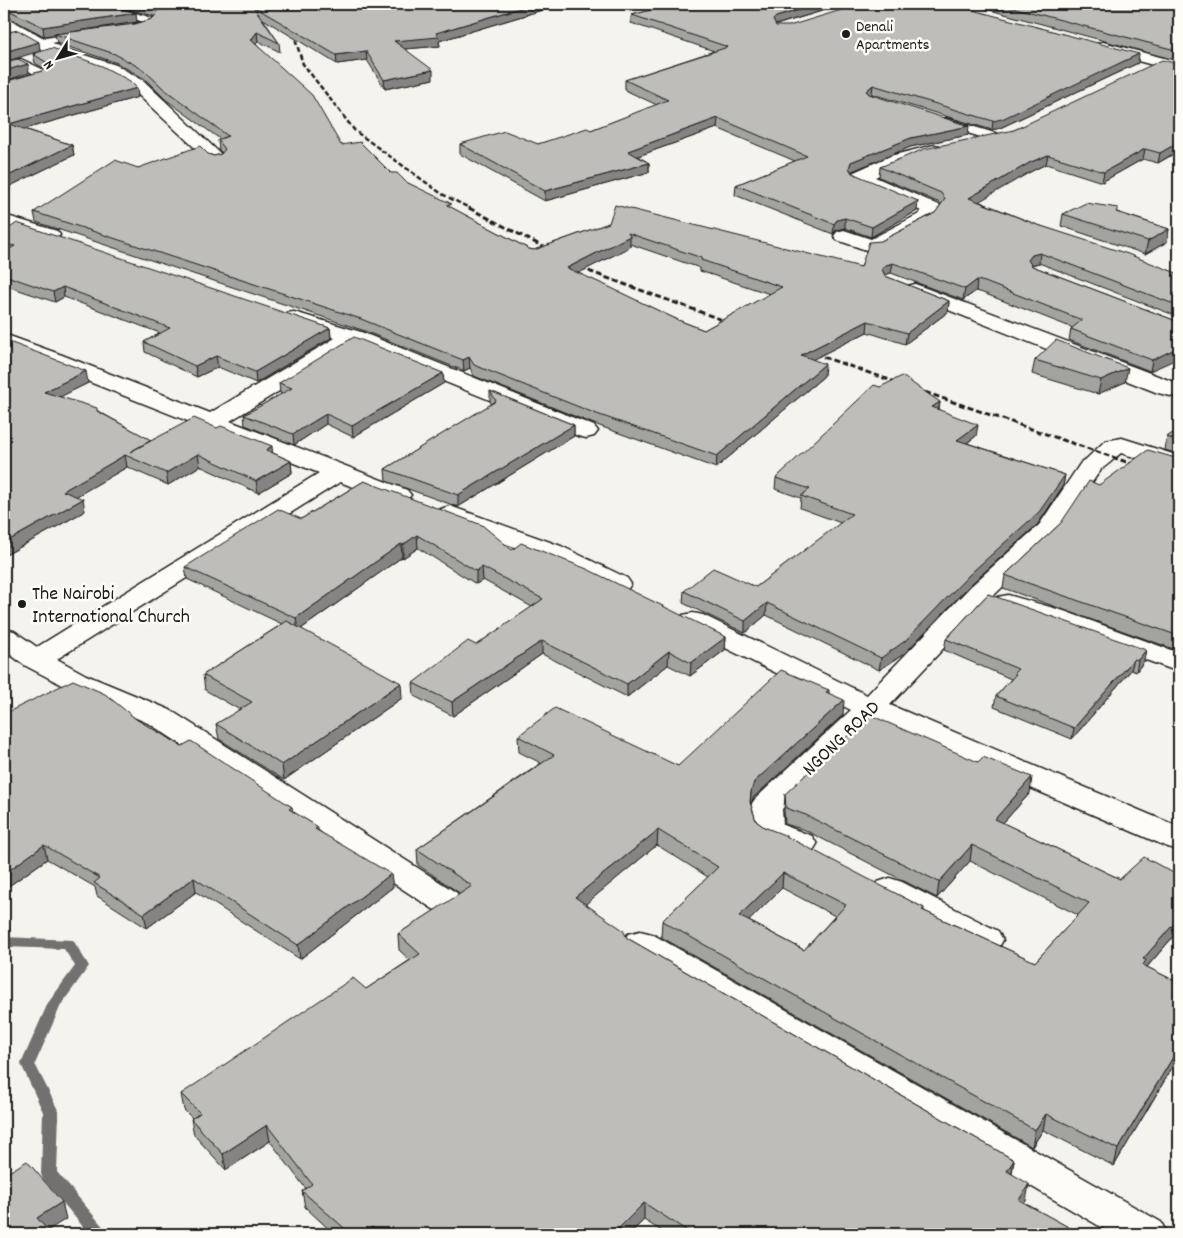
<svg xmlns="http://www.w3.org/2000/svg" width="1183" height="1238" viewBox="0 0 1183 1238" font-family="Dekko,sans-serif">
<style>
.lines{fill:none;stroke-linecap:round;stroke-linejoin:round}
.stream{fill:#72716f;fill-rule:evenodd}
.service-casing{stroke:#1c1c1c;stroke-width:3}
.pedestrian-casing{stroke:#1c1c1c;stroke-width:3}
.minor-casing{stroke:#1c1c1c;stroke-width:3}
.service{fill:#fdfcf7;fill-rule:evenodd}
.pedestrian{fill:#fdfcf7;fill-rule:evenodd}
.minor{fill:#fdfcf7;fill-rule:evenodd}
.rail-far1{stroke:#1c1c1c;stroke-width:2.5;stroke-dasharray:5 2.5;stroke-linecap:butt}
.rail{stroke:#1c1c1c;stroke-width:3;stroke-dasharray:6 3;stroke-linecap:butt}
.wall{fill:#a3a3a0;stroke:#1c1c1c;fill-rule:evenodd}
.shaded-wall{fill:#858482;stroke:#1c1c1c}
.building{fill:#bebdba;stroke:#1c1c1c;fill-rule:evenodd}
.poi-dot{fill:#1c1c1c;stroke:#fdfcf7;stroke-width:2}
.labels{text-anchor:middle;stroke-width:5;stroke-linejoin:round;paint-order:stroke}
.far-poi-label{font-size:16px;fill:#1c1c1c;stroke:#fdfcf7;text-anchor:start}
.poi-label{font-size:20px;fill:#1c1c1c;stroke:#fdfcf7;text-anchor:start}
.street-label{font-size:20px;fill:#1c1c1c;stroke:#fdfcf7}
</style>
<rect width="100%" height="100%" fill="#f4f3ee"/>
<filter id="ink" filterUnits="userSpaceOnUse"><feTurbulence type="fractalNoise" baseFrequency=".02" numOctaves="2"/><feDisplacementMap in="SourceGraphic" scale="10" xChannelSelector="R" yChannelSelector="G"/><feConvolveMatrix kernelMatrix="1 2 1 2 8 2 1 2 1" color-interpolation-filters="sRGB"/></filter>
<g filter="url(#ink)">
<g class="lines">
<path class="stream" d="M4,937L73,940L89,966L61,1005L35,1064L59,1112L57,1172L105,1229L107,1234H89L43,1179L41,1174L43,1112L21,1064L48,1003L75,966L64,949L4,947Z"/>
<defs>
<path id="service" d="M88,4H104L156,19L157,21L152,26L133,31L128,28L129,26L144,22L89,6Z
M81,33L85,34L86,36L85,38L38,45L33,42L38,39Z
M21,59L44,70L45,76L43,78L4,90V83L34,74L17,64L15,62L17,60Z
M945,118L998,134L1000,137L994,141L941,125L939,122Z"/>
<path id="pedestrian" d="M1122,438L1179,456V471L1121,453C1108,463 1100,476 1082,471L1079,466L1105,441Z"/>
<path id="minor" d="M916,4H970C960,17 932,11 919,7Z
M4,16L62,48L116,65L144,81L225,158L222,162L216,164L210,162L132,89L104,73L50,54L4,27Z
M1103,42L1179,62V72L1097,50L1095,47L1097,44Z
M934,145L940,146L943,150L940,154L904,164L875,177L939,205L942,209L933,222L879,250L872,252L837,240L834,236L837,232L844,230L871,239L919,214L921,211L852,181L850,177L852,173L890,156Z
M4,215L57,231L60,235L57,239L50,241L4,227Z
M915,284L1179,384V398L1158,393L908,294L905,290L908,286Z
M294,312L361,332L594,426L598,431L594,436L586,438L578,436L355,345L230,421L407,490L411,495L407,500C386,505 360,489 340,482L57,659L86,675L170,710L457,893L462,901L457,909L445,913L433,909L150,724L66,687L26,666L4,650V629L14,631L37,647L319,473L4,348V334L62,355L210,413L335,338L286,323L283,318L286,313Z
M1091,459L1100,461L1103,466L1057,535L991,598L890,705L1179,827V850L1168,847L875,721L782,809L783,825L812,836L817,844L812,852L801,855L757,839L752,831L750,806L755,799L851,710L683,627L679,621L683,615L693,613L703,615L867,695L971,586L1039,525L1082,461Z
M450,506L561,546L627,578L631,584L627,590L618,592L609,590L543,558L441,519L437,514L441,509Z
M1008,595L1064,611L1179,653V672L1044,623L998,609L994,603L998,597Z
M890,878L902,882L998,931L1003,940L998,949L986,952L974,949L878,898L874,890L878,882Z
M640,931L652,934L1161,1222L1167,1234H1113L628,952L623,943L628,934Z"/>
</defs>
<use href="#service" class="service-casing"/>
<use href="#pedestrian" class="pedestrian-casing"/>
<use href="#minor" class="minor-casing"/>
<use href="#service" class="service"/>
<use href="#pedestrian" class="pedestrian"/>
<use href="#minor" class="minor"/>
<path class="rail-far1" d="M286,4V10L303,64L355,131L442,194L471,209"/>
<path class="rail" d="M469,208L555,253
M573,262L591,272L736,325
M806,351L1141,467"/>
</g>
<path class="wall" d="M4,4L137,22L69,32L135,24L152,19L154,16L110,4H562L439,41L440,46L404,49L433,79L385,89L367,60L337,64L263,19L279,43L280,52L258,41L256,44L341,145L452,208L529,249L534,250L609,223L861,267L881,241L935,213L941,205L940,203L879,177L880,167L1014,130L1179,64V151L1158,163L1143,159L1102,182L1046,164L1030,172L978,201L1035,224L1179,274V317L1039,263L1031,265L1032,266L1179,322L1150,371L1069,340L1071,329L1073,328L983,293L976,291L963,300L891,273L885,275V276L949,301L948,312L905,344L867,332L813,359L824,376L716,468L594,424L474,376L470,368L464,371L362,330L36,222L34,212L138,168L208,154L214,156L221,154L222,153L219,150L218,140L220,139L165,99L145,79L117,63L57,43L55,34L44,36L4,15ZM630,244L700,268V271L770,294L704,330L678,320L578,273L630,247Z
M674,4H845L776,25V26L1138,63L1000,128L992,130L872,94L871,95L968,135L910,147L851,172L917,211L871,237L845,228L836,230L833,234L735,195L736,185L795,161L717,128L638,156L649,163V172L545,201L460,154V144H538L591,130L657,105L625,90V80L714,51L631,23L632,15Z
M970,4H1179V61L971,5Z
M33,54L137,88L138,97L25,129L72,145L74,155L4,189V82L42,71L43,68L35,63Z
M1117,212L1169,229L1167,242L1145,254L1061,226L1063,214Z
M4,232L330,328L331,338L256,383L218,367L197,377L145,352L144,342L160,333L64,297L55,302L4,285Z
M4,340L88,383L59,397L98,411L152,441L273,453L291,461L292,473L258,493L200,466L168,485L127,467L76,496L85,511L4,556Z
M1035,360L1125,382L1098,394L1032,374Z
M443,373L444,383L353,437L326,424L294,445L245,425L244,415L282,394L280,393L279,383Z
M880,387L940,402L939,410L976,436L967,443L1065,475L1063,486L1038,524L970,585L904,654L879,670L766,615L745,633L683,603L684,591L756,587L841,523L800,508L801,498L775,489L776,478Z
M490,391L574,425V436L458,507L386,481L385,469L492,404L490,402Z
M1179,429V454L1165,450L1167,437Z
M1179,459V651L1003,588L1005,575L1061,523L1099,485Z
M364,481L512,550L726,637L725,650L690,676L668,665L627,697L542,654L453,716L414,696L413,683L476,645L532,607L483,580L476,584L418,548L403,558L402,557L301,629L402,698L284,780L219,739L216,724L240,710L205,690L203,675L282,624L187,579L185,567L301,519Z
M988,594L1144,661L1136,672L1131,670L1072,739L994,707L996,696L1011,679L944,650L946,639Z
M829,690V693L843,715L753,798L751,805L756,821L764,827L924,908V911L1035,962L1078,915L970,861L937,898L805,830L785,824L784,810L785,794L1030,793L1003,823L1120,879L1179,876V930L1147,967L1179,983V1056L1114,1166L1043,1130L1032,1147L661,937L662,921L708,877L657,845L585,904L627,938L1014,1160L1012,1174L1026,1201L1024,1203L1081,1234H666L644,1220L629,1234H334L305,1207L302,1191L306,1189L270,1141L226,1170L194,1135L191,1119L192,1118L184,1110L181,1094L366,989L410,960L399,950L398,934L461,894L418,865L417,849L541,763L519,752L518,736L678,766ZM782,888L835,916L804,950L749,921Z
M4,714L136,719L182,746L292,807L293,812L318,827V830L393,887L300,959L196,892L147,928L97,896L95,887L47,859L6,888L4,887Z"/>
<path class="shaded-wall" d="M534,4H562L439,41L440,46L394,50V41L436,33Z
M818,4H845L775,25L773,20L776,17Z
M136,13L137,22L44,36L43,27Z
M7,23L8,32L4,33V24Z
M257,32L258,41L252,49L251,40Z
M39,42L40,51L4,62V52Z
M366,51L367,60L337,64L336,55Z
M1139,54L1138,63L1000,128L992,130L993,121Z
M28,64L29,73L4,81V71Z
M433,70V79L385,89L384,80Z
M873,85L872,94L865,100L866,91Z
M137,88L138,97L11,133L9,124Z
M718,118L717,128L627,160L628,151Z
M969,126L968,135L910,147L850,172L849,168L851,162L911,138Z
M1179,142V150L1158,163L1160,153Z
M72,145L74,155L4,189V178Z
M1145,149L1143,159L1102,182L1104,172Z
M1048,155L1046,164L1030,172L968,208L969,198L1031,162Z
M649,163V172L545,201V191Z
M918,201L917,211L871,237L872,227Z
M845,218V228L836,230L833,234L834,224L837,220Z
M1169,229L1167,242L1145,254L1148,241Z
M630,236V247L567,279V268Z
M1040,253L1039,263L1030,265L1028,260L1032,255Z
M893,263L891,273L884,275L882,269L886,265Z
M977,280L976,291L963,300L965,289Z
M63,287L64,297L55,302L53,292Z
M949,301L948,312L905,344L907,333Z
M868,321L867,332L800,366L801,355Z
M330,328L331,338L256,383L255,372Z
M1179,347V358L1150,371L1152,360Z
M216,356L218,367L197,377L195,366Z
M469,357L470,368L464,371L463,360Z
M825,364L824,376L716,468L717,456Z
M1128,368L1125,382L1098,394L1101,380Z
M86,371L88,383L46,404L44,392Z
M443,373L444,383L353,437L352,426Z
M940,402L938,413L932,407Z
M326,414V424L294,445L293,434Z
M574,425V436L458,507V495Z
M978,425L976,436L956,451L957,440Z
M272,446L273,458L266,450Z
M198,454L200,466L168,485L166,473Z
M125,455L127,467L65,503L63,491Z
M291,461L292,473L258,493L256,481Z
M1065,475L1063,486L1038,524L970,585L904,654L879,670L881,658Z
M83,499L85,511L4,556V543Z
M417,535L418,548L403,558V545Z
M401,544L402,557L298,631L296,618Z
M482,567L483,580L476,584V571Z
M767,603L766,615L745,633V621Z
M726,637L725,650L690,676L691,663Z
M542,641V654L453,716L452,702Z
M1146,650L1144,661L1136,672L1138,660Z
M669,651L668,665L627,697V684Z
M1134,659L1131,670L1072,739L1074,728Z
M401,683L402,698L284,780L282,765Z
M844,700L843,715L753,798L750,808L751,792L754,782Z
M1032,777L1030,793L992,835L995,819Z
M658,830L657,845L575,913V897Z
M44,845L47,859L6,888L4,878V874Z
M972,845L970,861L937,898L939,882Z
M783,873L782,888L738,932L739,916Z
M391,874L393,887L300,959L298,945Z
M194,878L196,892L147,928L144,914Z
M1179,918V930L1144,970L1139,981L1143,959Z
M1179,1047V1056L1114,1166L1118,1149Z
M1046,1114L1043,1130L1032,1147L1035,1130Z
M267,1125L270,1141L226,1170L223,1154Z
M1014,1160L1011,1177L1007,1171Z
M1029,1184L1026,1201L1015,1216L1019,1200Z
M62,1202L66,1219L42,1234L37,1218Z
M644,1203V1220L629,1234H613Z
M372,1227L373,1234H364Z"/>
<path class="building" d="M4,4H103L136,13L43,27L4,8Z
M138,4H534L436,33L439,37L394,41L433,70L384,80L366,51L336,55L253,6L279,43L257,32L251,40L312,95L341,145L360,142L391,173H397L406,182L452,204L447,205L529,249L534,250L609,223L615,205L861,267L869,242L881,241L935,213L945,199L941,193L880,167L924,149L1014,130L1162,60L1179,64V142L1160,153L1145,149L1104,172L1048,155L1031,162L969,198L1035,224L1128,254L1179,274V306L1040,253L1032,255L1028,260L1032,266L1179,322V347L1152,360L1071,329L1082,320L985,282L977,280L965,289L893,263L886,265L882,269L885,276L949,301L907,333L868,321L801,355L825,364L717,456L594,413L474,365L469,357L463,360L361,319L34,212L115,160L138,168L200,146L208,154L214,156L221,154L225,149L218,140L228,136L164,89L144,70L115,54L55,34L135,24L152,19L158,13L155,9ZM628,233L702,258L701,260L782,287L704,330L678,320L605,285L567,268L630,236Z
M674,4H818L776,17L773,20L776,26H789L861,4H943L954,5L1139,54L1002,119L993,121L873,85L866,91L869,94L969,126L911,138L851,162L849,168L852,173L918,201L872,227L845,218L837,220L834,224L736,185L807,156L718,118L628,151L649,163L545,191L460,144L505,131L538,144L587,128L591,130L668,100L625,80L728,47L632,15Z
M1000,4H1179V51Z
M18,30L39,42L4,52V33Z
M52,48L102,66L130,81L137,88L9,124L72,145L4,178V82L42,71L46,62L33,54Z
M18,59L28,64L4,71V62Z
M1086,203L1118,208L1116,212L1169,229L1148,241L1063,214Z
M17,223L330,328L255,372L216,356L195,366L144,342L170,328L63,287L53,292L4,275V252L15,246L4,244V232Z
M354,337L443,373L352,426L326,414L293,434L244,415L292,388L279,383Z
M4,340L86,371L44,392L97,408V411L151,440L130,452L194,418L217,428L221,426L272,446L266,450L291,461L256,481L198,454L166,473L125,455L63,491L83,499L4,543Z
M1056,340L1128,368L1101,380L1035,360Z
M902,376L940,402L932,407L978,425L957,440L1065,475L1039,512L971,573L905,641L881,658L767,603L745,621L684,591L713,568L756,587L852,514L801,496L810,489L776,478L874,385L880,387Z
M490,391L574,425L458,495L385,469L496,401Z
M1179,429V441L1167,437Z
M1148,450L1179,459V530L1175,533L1179,535V636L1005,575L1061,523L1089,481L1099,485Z
M364,481L482,525L512,550L521,543L587,569L726,637L691,663L669,651L627,684L542,641L452,702L413,683L468,641L476,645L543,599L482,567L476,571L417,535L403,545L401,544L296,618L185,567L278,509L301,519Z
M988,594L1146,650L1138,660L1134,659L1074,728L996,696L1016,674L1014,673L1018,669L946,639Z
M287,621L401,683L282,765L216,724L252,702L203,675Z
M781,670L829,690L826,692L844,700L754,782L751,792L750,802L756,821L764,827L782,834L924,908L922,910L1035,962L1089,903L972,845L939,882L806,815L786,808L785,794L870,715L978,762L983,757L1032,777L995,819L1120,879L1144,857L1179,876V918L1143,959L1146,960L1143,965L1179,983V1047L1118,1149L1046,1114L1035,1130L662,921L718,867L658,830L575,897L623,930L627,938L1014,1160L1007,1171L1029,1184L1019,1200L1081,1234H895L891,1232L889,1234H692L644,1203L613,1234H381L372,1227L364,1234H351L302,1191L312,1184L267,1125L223,1154L191,1119L200,1113L181,1094L353,978L366,989L420,954L398,934L472,886L417,849L554,755L518,736L555,708L678,766ZM783,873L846,905L804,950L739,916Z
M73,680L105,694L136,719L182,746L191,741L292,807L289,809L318,827L315,829L391,874L298,945L194,878L144,914L94,883L100,878L44,845L4,874V734L5,733L4,732V714Z
M27,1161L62,1202L37,1218L51,1234H5L4,1233V1175Z
M1095,1229L1106,1234H1092Z"/>
</g>
<g class="poi-dot">
<circle cx="846" cy="34" r="5"/>
<circle cx="22" cy="604" r="5"/>
</g>
<g class="labels">
<g class="far-poi-label">
<text x="856" y="31">Denali<tspan x="856" dy="18">Apartments</tspan></text>
</g>
<g class="poi-label">
<text x="32" y="599">The Nairobi<tspan x="32" dy="23">International Church</tspan></text>
</g>
<g class="street-label">
<text transform="translate(840 737) rotate(-44)" y="7">NGONG ROAD</text>
</g>
</g>
<rect width="1183" height="1238" fill="none" stroke="#fdfcf7" stroke-width="20"/>
<rect x="10" y="10" width="1163" height="1218" fill="none" stroke="#1c1c1c" stroke-width="2" filter="url(#ink)"/>
<g transform="translate(58 58) rotate(233)" stroke="#fdfcf7" stroke-width="4" paint-order="stroke">
<path d="M0-4L9 19L0 12L-9 19Z" fill="#1c1c1c"/>
<text y="-8" font-size="14" font-weight="bold" text-anchor="middle" fill="#1c1c1c">N</text>
</g>
</svg>
